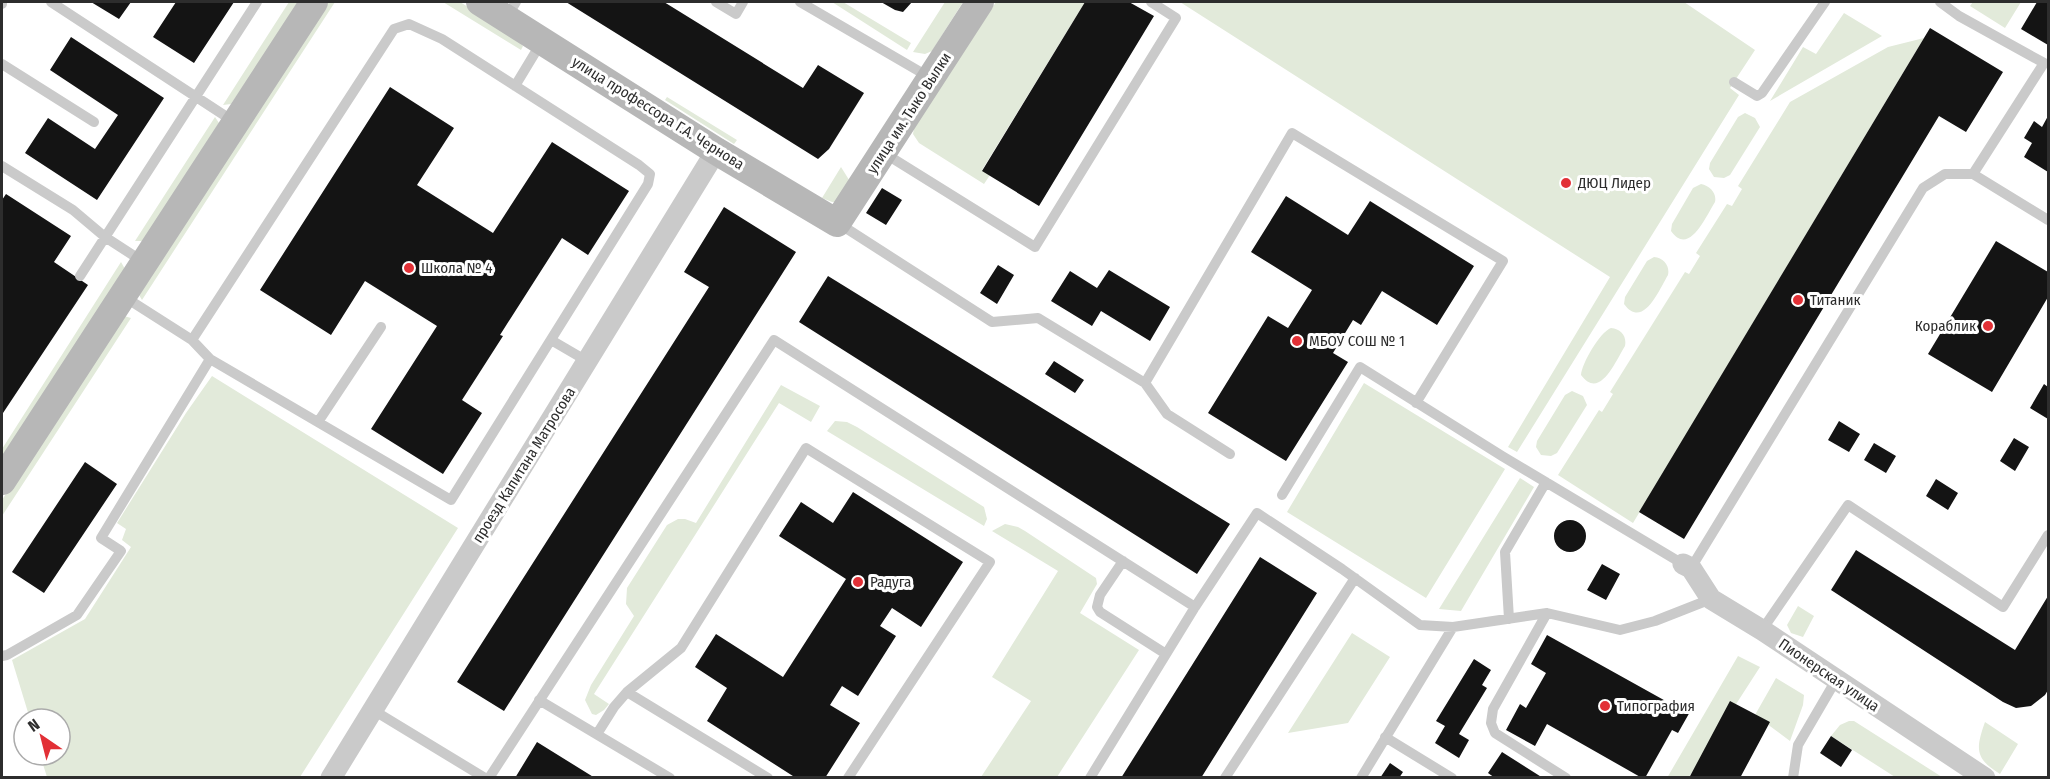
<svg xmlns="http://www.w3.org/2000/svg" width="2050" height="779" viewBox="0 0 2050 779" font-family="'Fira Sans Condensed',sans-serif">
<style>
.green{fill:#e2eada}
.building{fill:#141414}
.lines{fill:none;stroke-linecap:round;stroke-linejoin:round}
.lane{stroke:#cacaca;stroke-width:10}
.street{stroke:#cacaca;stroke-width:21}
.secondary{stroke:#b7b7b7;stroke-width:28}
.poi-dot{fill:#e23036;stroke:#fff;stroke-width:2}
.labels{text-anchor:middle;stroke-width:6;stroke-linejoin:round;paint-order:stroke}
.street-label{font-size:15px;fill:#2d2d2d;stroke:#fff}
.poi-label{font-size:15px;fill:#2d2d2d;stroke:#fff;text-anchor:start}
</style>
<rect width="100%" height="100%" fill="#fff"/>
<path class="green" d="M289,2H301L231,104L223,105Z
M326,2H335L142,300L139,295Z
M443,2H460L507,31L523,46L521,50Z
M832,2H843L911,43L907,50Z
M945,2H963L932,51L925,54L913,52Z
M996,2H1085L982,170L990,175L984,184L919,143L913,134L914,128Z
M1180,2H1684L1755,50L1730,88L1739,95L1517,452L1508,447L1610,277Z
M1973,2H2021L2005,28L1970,6Z
M1844,13L1882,36L1770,101L1803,47L1816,54Z
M1924,38L1633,523L1558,475L1599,410L1602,412L1613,394L1610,392L1685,272L1689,274L1700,256L1696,253L1727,204L1732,206L1742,189L1738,186L1790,102L1888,47Z
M667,97L737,140L734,144L665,100Z
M1745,113L1755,118L1760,127L1730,175L1724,178L1714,177L1709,169L1710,163L1738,117Z
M215,117L219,123L144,241H135Z
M841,167L851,183L837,202H832L822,198Z
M1701,184C1710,186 1717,193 1715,202C1706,216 1689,257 1671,231L1672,224L1693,188Z
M1654,257C1664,258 1670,266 1668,275C1659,290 1643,330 1624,304L1625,297L1647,261Z
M121,262L125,269L2,464V449Z
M124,316L131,318L2,516V500L116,320Z
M1611,328C1621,329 1627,336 1625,346C1616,360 1600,401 1581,375C1582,363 1600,332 1611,328Z
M212,376L458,528L300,777H47L40,755H60V719H30L12,660L85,619L131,547L122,540L126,529L117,523L186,413Z
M1364,383L1505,469L1426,598L1287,512Z
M781,385L820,406L811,422L779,403L594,694L609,704L604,710L596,715L592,714L585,700L591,685L634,616L626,604L627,588L667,525L678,519H685L696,523Z
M1572,391L1583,396L1587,405L1557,453L1551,456L1541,455L1536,447L1537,441L1565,395Z
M835,421L847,422L857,427L984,507L987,519L984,526L827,431Z
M1520,478L1534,487L1461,611L1439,609Z
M1005,524L1018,527L1025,531L1096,578L1097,584L1080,613L1139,650L1057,777H981L1031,701L992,677L1058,571L992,531Z
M1798,606L1814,616L1803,637L1791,633L1787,625Z
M1352,633L1390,657L1348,723L1288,733Z
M1738,656L1760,667L1689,777L1667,778Z
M1776,678L1804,695L1803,705L1790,741L1755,715Z
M1849,721H1854L1942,777H1895L1831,736L1840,725Z
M1985,722L2018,744L2000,774C1974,758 1976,748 1985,722Z"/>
<path class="building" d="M91,2H131L119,19Z
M176,2H234L194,63L153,37Z
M566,2H664L803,88L818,65L864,93L829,149L818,159Z
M881,2H912L903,12L895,10Z
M1085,2H1129L1154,16L1039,206L982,171Z
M2037,2H2048V45L2021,29Z
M1930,28L2003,72L1966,132L1939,116L1684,539L1639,512Z
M71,37L164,98L97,200L25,153L48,118L95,149L118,115L50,70Z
M390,87L454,128L417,185L493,233L552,142L629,191L588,255L562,238L500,335L503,336L462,400L482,413L443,474L371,429L437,326L365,281L331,335L260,290Z
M2048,116V172L2024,157L2032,143L2024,138L2034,121L2042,127Z
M882,188L902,200L886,225L866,213Z
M6,194L71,236L54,262L88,285L3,413L2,412V250L3,247L2,246V200Z
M1286,196L1348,235L1370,201L1474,266L1437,325L1382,291L1361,325L1353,320L1333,353L1348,362L1286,461L1208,413L1268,316L1288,328L1312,290L1251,252Z
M724,207L796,252L504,711L457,682L709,287L684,272Z
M1996,241L2048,272V297L1992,392L1928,354Z
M998,265L1014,275L997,304L980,293Z
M1109,270L1170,307L1150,341L1101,311L1092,326L1051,301L1070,271L1097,288Z
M828,276L1230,524L1197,574L799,322Z
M1054,361L1084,380L1075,393L1045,374Z
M2044,384L2048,387V419L2030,408Z
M1839,421L1860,434L1849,452L1828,440Z
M2014,438L2029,447L2015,471L2000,461Z
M1874,443L1896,456L1886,473L1864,460Z
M85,462L117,484L44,593L12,572Z
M1936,479L1958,493L1948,510L1926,496Z
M853,492L963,562L921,627L892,608L880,626L896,636L858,696L842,686L830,705L860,723L825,778H796L707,721L727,688L695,667L716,634L783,677L846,579L779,536L801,502L833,523Z
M1554 536a16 16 0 1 1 32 0a16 16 0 1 1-32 0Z
M1856,550L2015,650L2048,596V690L2045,695L2031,706L2016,708L2003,702L1831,590Z
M1260,557L1317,593L1201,778H1121Z
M1602,564L1620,574L1606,600L1587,590Z
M1547,635L1671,704L1673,700L1691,710L1678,733L1672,730L1645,778H1642L1547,724L1535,746L1506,730L1520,704L1526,708L1546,673L1531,664Z
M1474,659L1491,670L1482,685L1487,688L1459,734L1469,740L1459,758L1435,743L1445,726L1436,721Z
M1730,701L1770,722L1740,778H1689Z
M1831,736L1852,750L1841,767L1820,753Z
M537,742L595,778H515Z
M1502,752L1543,778H1495L1488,773Z
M1390,763L1403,772L1399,778H1380Z"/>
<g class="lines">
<path class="lane" d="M51,2L233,121
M716,2L736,14L743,2
M800,2L929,77
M1940,2L1959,16L2044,63L1973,174
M2,4V2
M507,17L516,2
M2,64L94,122
M1734,82L1757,96L1762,93L1825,2
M515,86L541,43
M884,153L1035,247L1176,18L1151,2
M2,166L73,210L105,237L145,263
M838,223L992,322L1038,318L1145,383
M80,276L257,2
M192,340L210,359
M551,340L587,361
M318,422L381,327
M1230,454L1167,414L1145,383L1292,133L1503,261L1416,403
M1282,495L1360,367L1502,456L1683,564
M1123,561L1100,595L1097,607L1100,612L1166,654
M1691,568L1923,188L1945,174H1973L2048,220
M1547,613L1493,709L1491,723L1495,733L1566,778
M1509,619L1505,552L1546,482
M1762,630L1848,505L2003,607L2048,535
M2,656L7,655L77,615L121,551L101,538L210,359L451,500L648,184L650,174L639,165L442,39L409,24L394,29L192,340L123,296
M627,692L768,778
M539,700L670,778
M373,710L485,778
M597,734L614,707L627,692L681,648L806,448L990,562L848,778
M1385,737L1452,778
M489,778L774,340L1195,607
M1090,778L1195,607L1257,513L1342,569L1420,625L1453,627L1547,613L1620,630L1655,621L1711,599
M1225,778L1355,578
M1361,778L1453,627
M1793,778L1798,745L1836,680"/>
<path class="street" d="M1683,564L1691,568L1711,599L1762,630L1985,778
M331,778L716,151"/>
<path class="secondary" d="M480,2L716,151L837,223L980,2
M2,481L314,2"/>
</g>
<g class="poi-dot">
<circle cx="1566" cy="183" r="6"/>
<circle cx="409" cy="268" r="6"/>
<circle cx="1798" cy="300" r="6"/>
<circle cx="1988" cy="326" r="6"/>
<circle cx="1297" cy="341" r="6"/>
<circle cx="858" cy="582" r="6"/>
<circle cx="1605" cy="706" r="6"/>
</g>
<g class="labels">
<g class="street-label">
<text transform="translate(658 113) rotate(32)" y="5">улица профессора Г.А. Чернова</text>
<text transform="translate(909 113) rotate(-57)" y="5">улица им. Тыко Вылки</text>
<text transform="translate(524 465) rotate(-58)" y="5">проезд Капитана Матросова</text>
<text transform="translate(1829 675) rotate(34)" y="5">Пионерская улица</text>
</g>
<g class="poi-label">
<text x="1578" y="188">ДЮЦ Лидер</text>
<text x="421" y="273">Школа № 4</text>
<text x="1810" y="305">Титаник</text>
<text x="1976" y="331" text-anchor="end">Кораблик</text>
<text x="1309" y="346">МБОУ СОШ № 1</text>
<text x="870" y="587">Радуга</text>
<text x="1617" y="711">Типография</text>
</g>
</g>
<rect width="2050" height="779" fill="none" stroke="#2d2d2d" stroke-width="6"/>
<g transform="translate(42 737) rotate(325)"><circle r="28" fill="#ffffff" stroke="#ababab" stroke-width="1.5"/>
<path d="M0-4.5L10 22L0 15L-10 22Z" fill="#e23036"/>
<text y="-9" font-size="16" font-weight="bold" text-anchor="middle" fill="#2d2d2d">N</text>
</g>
</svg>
